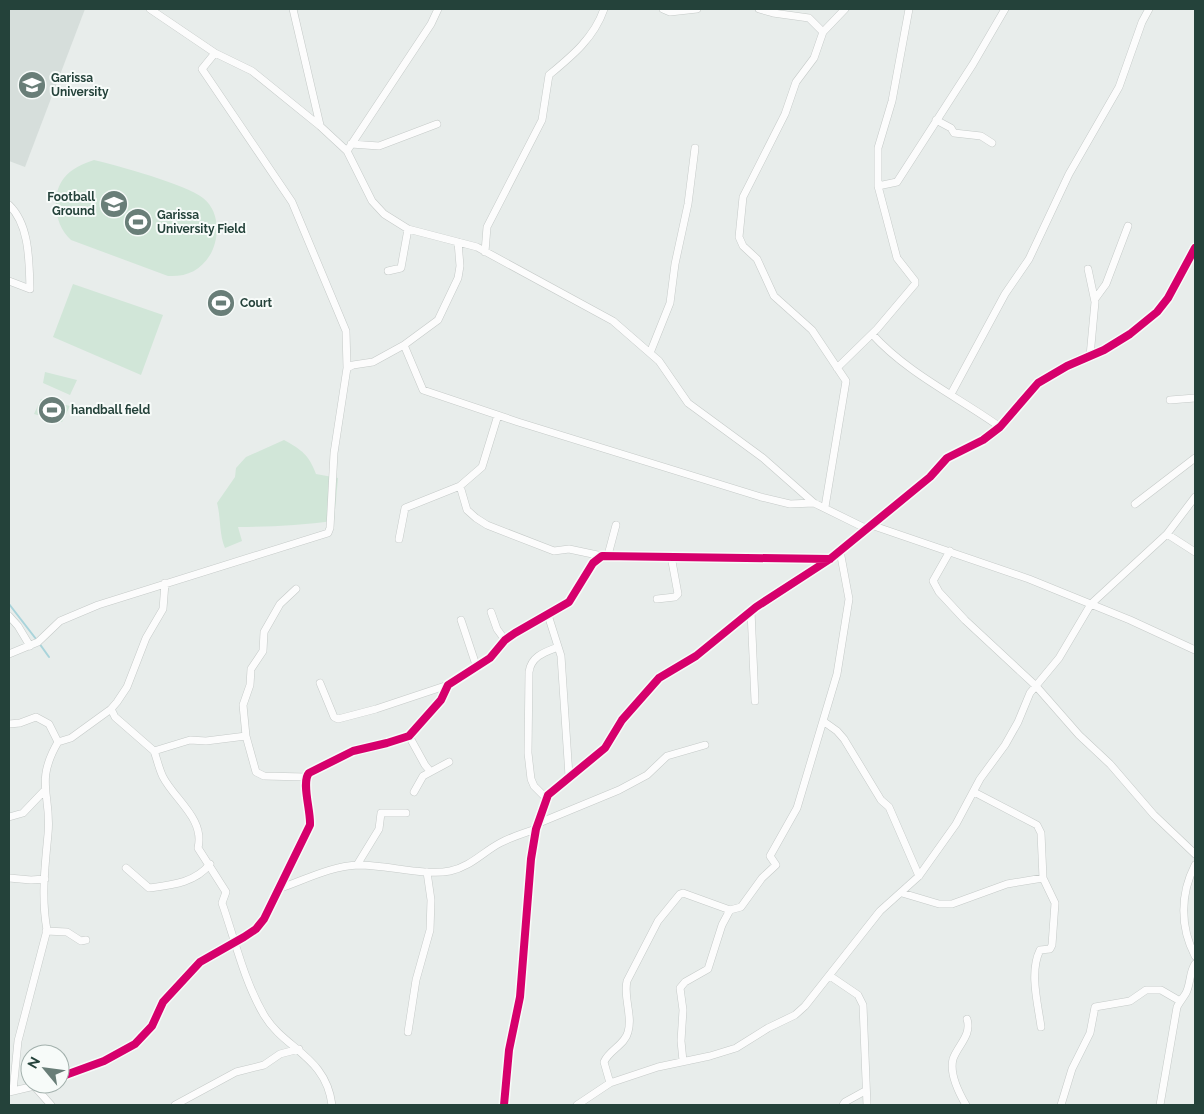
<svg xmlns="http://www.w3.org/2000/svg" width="1204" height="1114" viewBox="0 0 1204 1114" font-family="Raleway,sans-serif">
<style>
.built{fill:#d6dedb}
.green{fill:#d1e6d8}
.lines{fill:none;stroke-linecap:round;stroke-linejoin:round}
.stream{stroke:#a9d4db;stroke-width:2}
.minor-casing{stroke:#c5cac8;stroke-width:8}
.minor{stroke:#fcfcfc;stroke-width:7}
.cycleway-casing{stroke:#f7fbf9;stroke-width:11}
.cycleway{stroke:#d6006c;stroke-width:8}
.labels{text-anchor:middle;stroke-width:4;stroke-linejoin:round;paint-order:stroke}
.poi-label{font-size:12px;font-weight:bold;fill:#24423a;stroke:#f7fbf9;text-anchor:start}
</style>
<rect width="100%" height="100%" fill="#e8edeb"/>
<path class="built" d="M9,9H85L25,167L9,161Z"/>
<path class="green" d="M94,160C119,166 185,184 203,198C220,211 220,238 210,255C200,271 186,277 168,276L71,240C55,226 50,196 64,178C72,168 83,164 94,160Z
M73,284L163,315L141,375L53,337Z
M45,372L77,380L70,395L43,383Z
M41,399L70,406L62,422L34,414Z
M284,440C302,450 309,455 316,474L338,478L334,521C302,525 270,527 238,527L242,541L225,548C219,534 221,518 217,503L235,477L236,468L246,457Z"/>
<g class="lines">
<path class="stream" d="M9,604L36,639
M39,643L49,657"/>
<defs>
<path id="minor" d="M150,9L215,53L252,71L320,126L347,151L372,201L384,214L408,229L477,247L613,321L659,361L688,403L763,458L814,503L867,529
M293,9L320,125
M663,9L670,12L697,9
M759,9L773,13L809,18L823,32
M215,53L202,69L292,202L346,331L347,368
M936,120L951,128L954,133L981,136L992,143
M351,144L379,146L437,124
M347,151L431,24L438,9
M878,186L897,182L973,64L1005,9
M9,205C30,225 29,262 30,289L9,281
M485,252L487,227L542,120L549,75C572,56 594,38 604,9
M1088,269L1095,302L1090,356
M388,271L401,268L408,229
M1095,299L1106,284L1128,226
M872,334C907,373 958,397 1000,427
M404,345L423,390L518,422L761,497L790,504L814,503
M650,353L670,303L675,264L688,204L695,148
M837,368L877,329L915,284V281L897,258L878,186V148L892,101L909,9
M951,394L1005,294L1029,259L1069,174L1119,87L1142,22L1149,9
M1170,400L1195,398
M460,486L467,510L476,518L487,525L554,551L569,549L602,556
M1135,504L1195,458
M825,507L846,381L812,330L774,296L757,259L743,246L739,237L743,197L785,114L796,82L814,58L823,32L845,9
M871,525L1029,579L1130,620L1195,650
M1167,534L1195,552
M399,539L405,508L460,486L482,467L498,415
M950,551L933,581L939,592L965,620L1036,686L1079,735L1110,764L1154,815L1195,854
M608,555L616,525
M296,589L280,604L264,632L263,651L251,669L250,685L243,705L246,736L256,772L264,776L305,777
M657,599L675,597L678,594L671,556
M751,611L755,701
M491,612L497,629L505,640
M548,615L561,656L569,776
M9,616L18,626L30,646
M461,620L477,668
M9,654L38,642L60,621L98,605L328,533L330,528L334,453L347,368L353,365L373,362L404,345L438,320L458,278L460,266L458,242
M320,683L334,717L338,719L376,709L448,685
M111,709L115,717L154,751L190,740L206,741L246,736
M823,721L837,731L844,739L881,800L889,807L919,876
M9,724L20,723L36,717L49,724L58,742
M409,736L425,765L430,771
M154,751C157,759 159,769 163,777C175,800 205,819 198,848L226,892L222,903C235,940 244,981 264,1015C284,1049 326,1056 332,1105
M414,792L423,776L449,762
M974,792L1037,825L1041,833L1043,878
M546,798L534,786L531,779L528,753L529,672C531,656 545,652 558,647
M9,817L23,813L44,791
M539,823L619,790L647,775L667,756L705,745
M357,865L379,829L381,813H406
M1195,865C1180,894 1180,927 1195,956
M126,868L149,888C171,885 195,883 210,864
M9,878L31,880L45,879
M278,889C305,880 330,866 359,865C387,865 425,876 450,871C470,867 483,852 500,843C511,837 524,833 536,829
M902,893L939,904H952L1007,884L1043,878L1055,903L1052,945L1050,949L1040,950C1029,972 1038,1004 1041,1027
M46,931L67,932L81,941L86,940
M830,976L858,995L863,1005L867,1105
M408,1032L416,980L430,930L431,900L427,872
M683,1061L681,1041L683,1010L680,988L685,982L708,969L722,925L730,910L741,907L762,878L776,865L770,856L797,808L837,674L849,599L840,551
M60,1077L104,1061L135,1044L152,1026L163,1002L200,962L244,937L256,929L264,919L310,825C311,811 301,782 309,773L353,751L387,743L409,736L441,700L448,685L490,658L505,640L515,633L569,602L593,563L602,556L829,559
M610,1083L604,1062C609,1050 625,1045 628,1032C633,1015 623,998 627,981L658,921L680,894L683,893L730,910
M35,1087L51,1105
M13,1091L18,1041L47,930C41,898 45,866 48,834C52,795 34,783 58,742L71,738L111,709L117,702L127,687L146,638L163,609L165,583
M9,1092L43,1084
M175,1105L236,1072L264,1065L280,1054L299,1049
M504,1105L509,1050L520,997L531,859L536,829L548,795L605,748L622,720L659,678L696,656L756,607L830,559L930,477L947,458L983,440L1000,427L1038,383L1067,366L1104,350L1130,334L1157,312L1168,298L1195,248
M577,1105L610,1083L658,1067L710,1056L736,1048L768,1028L795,1015L805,1006L880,911L919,876L956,824L980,779L1005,745L1018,722L1030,693L1059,658L1091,604L1167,534L1195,497
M843,1105L845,1102L865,1091
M966,1105C959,1093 949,1074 953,1059C958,1045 972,1035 967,1019
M1061,1105L1072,1069L1090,1033L1095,1007L1130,1001L1146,990H1161L1180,1001
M1160,1105L1177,1007C1180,1001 1183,998 1186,993C1191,983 1189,973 1195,964"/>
</defs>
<use href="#minor" class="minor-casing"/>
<use href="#minor" class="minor"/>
<defs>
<path id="cycleway" d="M60,1077L104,1061L135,1044L152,1026L163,1002L200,962L244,937L256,929L264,919L310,825C311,811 301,782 309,773L353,751L387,743L409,736L441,700L448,685L490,658L505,640L515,633L569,602L593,563L602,556L830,559
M504,1105L509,1050L520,997L531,859L536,829L548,795L605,748L622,720L659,678L696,656L756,607L830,559L930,477L947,458L983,440L1000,427L1038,383L1067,366L1104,350L1130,334L1157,312L1168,298L1195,248"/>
</defs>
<use href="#cycleway" class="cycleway-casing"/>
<use href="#cycleway" class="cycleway"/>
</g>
<defs>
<symbol id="university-disc" viewBox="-11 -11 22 22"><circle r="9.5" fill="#697e78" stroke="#f7fbf9"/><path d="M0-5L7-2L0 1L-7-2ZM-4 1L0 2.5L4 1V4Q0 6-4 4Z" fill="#fff"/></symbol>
<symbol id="school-disc" viewBox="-11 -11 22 22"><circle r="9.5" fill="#697e78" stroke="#f7fbf9"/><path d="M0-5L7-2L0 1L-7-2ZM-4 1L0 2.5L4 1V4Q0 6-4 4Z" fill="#fff"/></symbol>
<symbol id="stadium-disc" viewBox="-11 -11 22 22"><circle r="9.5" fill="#697e78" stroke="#f7fbf9"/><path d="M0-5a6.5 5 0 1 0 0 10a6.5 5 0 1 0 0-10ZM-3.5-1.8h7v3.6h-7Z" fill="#fff"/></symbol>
</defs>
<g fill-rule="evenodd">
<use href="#university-disc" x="16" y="69" width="32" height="32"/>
<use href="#school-disc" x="98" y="188" width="32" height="32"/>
<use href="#stadium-disc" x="122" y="206" width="32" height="32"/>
<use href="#stadium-disc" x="205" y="287" width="32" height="32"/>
<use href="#stadium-disc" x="36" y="394" width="32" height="32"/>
</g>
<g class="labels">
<g class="poi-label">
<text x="51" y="82">Garissa<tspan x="51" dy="14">University</tspan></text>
<text x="95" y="201" text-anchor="end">Football<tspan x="95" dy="14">Ground</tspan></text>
<text x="157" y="219">Garissa<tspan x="157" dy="14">University Field</tspan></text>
<text x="240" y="307">Court</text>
<text x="71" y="414">handball field</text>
</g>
</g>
<rect width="1204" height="1114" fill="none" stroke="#24423a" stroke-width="20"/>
<g transform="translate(45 1069) rotate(299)"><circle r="24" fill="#f7fbf9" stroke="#a3b1ad"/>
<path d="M0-4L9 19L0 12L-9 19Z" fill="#697e78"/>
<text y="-8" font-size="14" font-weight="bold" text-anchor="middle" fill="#24423a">N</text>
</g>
</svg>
